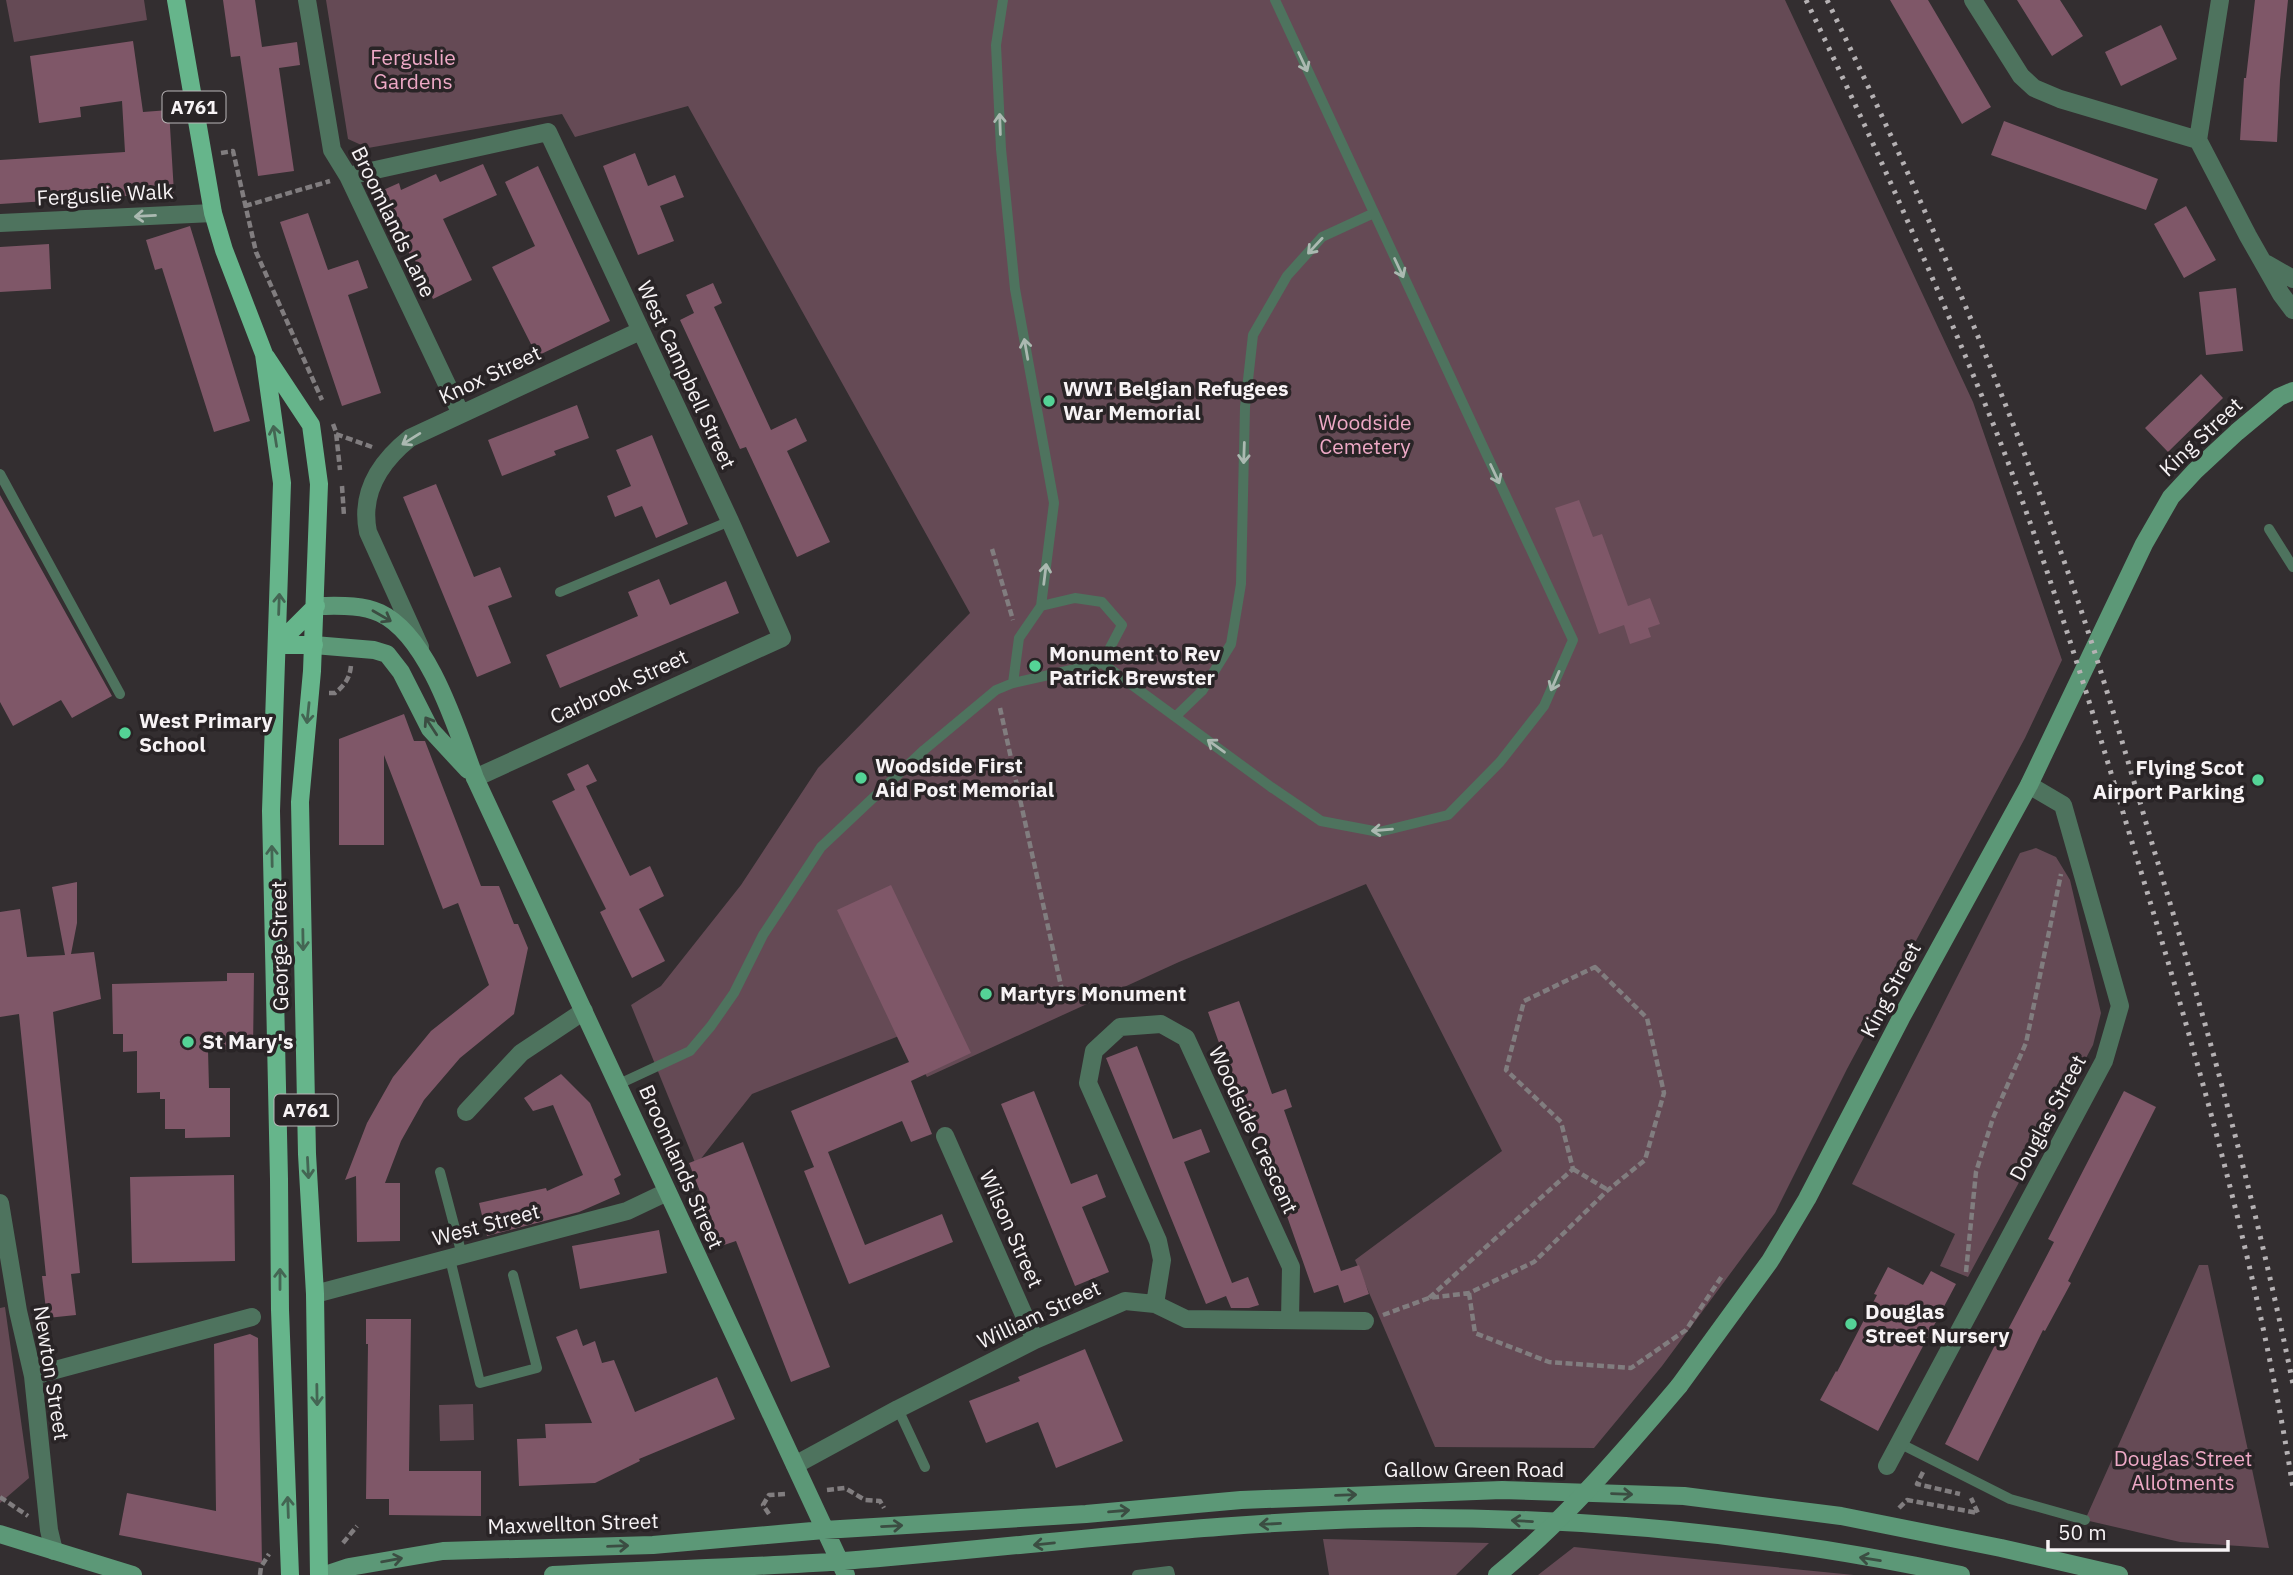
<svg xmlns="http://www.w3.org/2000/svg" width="2293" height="1575" viewBox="0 0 2293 1575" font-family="'IBM Plex Sans',sans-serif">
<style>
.green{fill:#654a55}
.building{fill:#7f5768}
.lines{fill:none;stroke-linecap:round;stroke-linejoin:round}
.path{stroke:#817d7f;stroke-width:4.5;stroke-dasharray:7 3.5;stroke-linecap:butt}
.lane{stroke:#4e735e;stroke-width:10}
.street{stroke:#4e735e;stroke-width:18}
.secondary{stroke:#5c9877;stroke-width:18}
.primary{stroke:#66b58b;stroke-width:18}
.rail{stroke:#b5b1b3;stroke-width:5;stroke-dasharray:3.5 7;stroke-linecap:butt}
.secondary-bridge{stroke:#5c9877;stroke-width:18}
.oneway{stroke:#abb9b1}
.oneway2{stroke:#446553}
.oneway3{stroke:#3b4d42}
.poi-dot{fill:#54d396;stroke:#292426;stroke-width:2.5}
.labels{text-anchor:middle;stroke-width:7;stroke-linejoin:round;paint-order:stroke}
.shield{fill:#292426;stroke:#b9b5b7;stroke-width:2}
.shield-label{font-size:19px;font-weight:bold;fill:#f7f3f5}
.park-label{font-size:21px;fill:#eea9c6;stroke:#292426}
.street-label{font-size:21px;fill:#f7f3f5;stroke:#292426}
.poi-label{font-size:21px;font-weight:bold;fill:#f7f3f5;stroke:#292426;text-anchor:start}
</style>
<rect width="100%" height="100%" fill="#332e30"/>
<path class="green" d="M6,0H144L147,20L14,42Z
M326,0H1785L1973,402L2062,660L2025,738L1847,1069L1775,1213L1662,1366L1594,1448L1435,1447L1355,1260L1502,1151L1366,884L1179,962L927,1077L904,1034L752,1094L696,1165L631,1005L661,986L741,885L818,768L970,613L688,106L575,137L562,114L368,148L348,139Z
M2036,848L2056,857L2070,880L2101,1013L2093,1045L1968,1277L1940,1266L1955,1234L1852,1184L2020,853Z
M2199,1265H2208L2269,1548L2180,1542L2085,1520Z
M5,1307L29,1478L0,1503V1308Z
M473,1404L474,1440L440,1441L439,1405Z
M1323,1539L1489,1543L1456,1575H1329Z
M1574,1547L1854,1575H1538Z"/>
<path class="building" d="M223,0H255L262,47L297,42L300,65L279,68L294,171L258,176L240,56L231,57Z
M1890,0H1928L1991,107L1962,124Z
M2017,0H2060L2083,36L2052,56Z
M2255,0H2288L2280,80L2277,142L2240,140L2244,78H2246Z
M2161,25L2177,59L2121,86L2105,52Z
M133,41L143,112L169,110L174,193L0,204V160L125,152L122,101L80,107L81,117L39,123L30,56Z
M2004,121L2158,179L2146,210L1991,155Z
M635,153L648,186L675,175L684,197L660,206L674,241L638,255L603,166Z
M483,164L497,195L443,219L472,280L433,299L412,254L410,255L381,191L399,183L401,190L436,174L440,182Z
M538,166L610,321L537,356L492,267L535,246L505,182Z
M2186,206L2216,260L2184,278L2154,224Z
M308,213L328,270L358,260L368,288L348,295L381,393L342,406L280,222Z
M190,226L250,421L214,432L162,268L155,270L146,240Z
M49,244L51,289L0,292V247Z
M713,283L722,303L714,307L771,430L796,418L807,441L787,451L830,542L797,557L746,447L740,449L680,320L694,313L686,295Z
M2236,288L2243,351L2206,355L2199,292Z
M2201,374L2223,398L2168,452L2145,428Z
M577,405L589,438L554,451L556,455L502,476L488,440Z
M652,435L688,524L656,538L642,506L615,517L607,496L631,486L616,450Z
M436,484L474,577L500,567L512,597L488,606L511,663L477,677L403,497Z
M0,495L112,696L72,718L61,700L13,726L0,702Z
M1579,500L1593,537L1602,534L1628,606L1650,598L1660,624L1648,628L1651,637L1630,644L1624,625L1599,634L1555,508Z
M659,579L670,605L726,581L739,613L560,688L546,655L638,616L628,592Z
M404,714L414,741H425L481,886H499L514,924H518L528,948L514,1014L460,1058L424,1100L401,1141L385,1183H400V1241L357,1242L356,1176L345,1180L367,1123L393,1077L431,1031L489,985L458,903L443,909L384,755V845H339V739Z
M588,764L597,781L586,786L630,876L650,866L664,896L639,909L665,961L632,978L600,912L606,909L552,801L575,790L567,774Z
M77,882V923L71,954L94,952L101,999L53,1012L80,1273L71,1274L76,1315L47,1318L42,1276H46L19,1014L0,1017V912L20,909L27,957L65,955L52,887Z
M891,885L971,1053L911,1081L932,1134L911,1142L902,1121L828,1152L865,1245L942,1214L953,1242L849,1284L804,1171L814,1167L791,1111L909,1062L837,910Z
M227,973H254L253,1049L208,1050L209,1088H230V1137L185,1138V1129H165V1099H160V1092L137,1093V1051L123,1052V1034H113L112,984L227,981Z
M1239,1001L1272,1094L1286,1089L1292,1107L1284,1110L1341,1271L1359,1265L1369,1294L1344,1303L1338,1285L1314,1293L1255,1125L1249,1127L1208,1012Z
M1137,1046L1173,1139L1201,1129L1210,1152L1184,1162L1232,1283L1248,1277L1259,1305L1249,1308H1231L1226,1296L1206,1304L1106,1058Z
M561,1074L590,1103L621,1175L614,1179L620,1194L579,1212L487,1236L479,1203L546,1188L547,1191L583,1175L553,1105L533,1111L524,1098Z
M1034,1091L1071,1184L1097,1174L1106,1197L1082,1207L1109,1272L1075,1286L1001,1104Z
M2124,1091L2156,1107L2068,1281L2071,1283L2045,1331L2043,1330L1978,1461L1945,1444L1998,1339L2002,1341L2054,1242L2048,1239Z
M743,1142L830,1367L791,1382L736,1241L721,1246L689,1163Z
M234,1175L235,1261L132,1263L130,1177Z
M659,1230L667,1273L580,1289L572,1246Z
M1888,1267L1923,1285L1931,1271L1956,1284L1878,1431L1820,1400L1836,1371L1837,1372L1877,1295L1874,1294Z
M366,1319H411L409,1471H481V1516L389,1515V1499H366L368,1344H366Z
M577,1329L583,1346L595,1341L602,1363L614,1360L635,1412L717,1377L735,1419L639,1459L640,1461L595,1483L519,1486L517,1439L546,1438L545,1424L592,1423L556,1337Z
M250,1334L258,1338L262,1563L119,1535L127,1493L216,1511L214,1344Z
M1085,1349L1123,1441L1056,1468L1038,1422L986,1443L969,1401L1020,1381L1018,1377Z"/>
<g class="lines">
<path class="path" d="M221,153L233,151L256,252L322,400
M245,206L330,181
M333,424L336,432L340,470
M336,434L372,447
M342,486L344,516
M992,549L1013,620
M329,693H335C345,685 350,678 351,665
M1000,708L1063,995
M1595,967L1647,1018L1664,1093L1645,1160L1608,1190L1534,1262L1469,1293L1429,1298L1573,1169L1561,1122L1506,1070L1524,1001Z
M1573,1169L1608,1190
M1966,1272L1976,1172L1993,1118L2026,1043L2061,874
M1469,1293L1475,1333L1549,1362L1631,1368L1686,1330L1722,1276
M1383,1315L1429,1298
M1923,1472L1917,1484L1960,1494
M827,1490L845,1488L865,1500L880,1501L884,1508
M0,1497L28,1516
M1899,1508L1907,1500L1978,1513L1971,1498
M769,1514L763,1505L769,1495L787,1494
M343,1543L357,1526
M260,1575L261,1567L269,1554"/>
<path class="lane" d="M1003,0L996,45L1001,149L1015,289L1054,503L1041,606L1019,638L1013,683
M0,474L120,694
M2269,529L2293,567
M560,592L730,521
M1041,606L1075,598L1102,602L1122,625L1102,663
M1176,716L1202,691L1231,644L1241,584L1245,407L1253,335L1287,276L1322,237L1374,213
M619,1084L690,1051L711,1026L734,993L763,935L821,847L924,750L996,690L1013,683L1102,663L1271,787L1321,821L1379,832L1448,815L1500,762L1544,706L1573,640L1275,0
M440,1172L462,1255
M450,1259L480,1383L537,1368L513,1275
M898,1409L925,1467
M1899,1443L2010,1499L2085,1520
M1137,1575L1169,1571L1170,1575"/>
<path class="street" d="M307,0L332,150L348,176L461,414
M1973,0L2021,76L2034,88L2060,99L2198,140
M2220,0L2198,140L2248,236L2281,294L2293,310
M348,176L548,132L730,521L782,638L475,778
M0,223L213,213
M2267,264L2293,279
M420,647L368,532C360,493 380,462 410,438L640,331
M466,1112L521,1053L584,1011
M945,1136L1035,1340
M0,1203L18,1311L33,1376L49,1530L54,1551
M315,1294L627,1211L667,1192
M1155,1304L1162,1260L1158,1241L1088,1083L1094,1051L1120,1027L1161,1024L1186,1038L1291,1267L1290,1320
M33,1376L252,1317
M795,1465L898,1409L1035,1340L1125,1301L1155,1304L1186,1319L1365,1321
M1887,1466L2104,1061L2120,1006L2063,805L2029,785"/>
<path class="secondary" d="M316,606C337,606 360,604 380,613C429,636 457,730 475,778L846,1575
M314,645L374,650L387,654L401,672L430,729L468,770
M1679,1386L1770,1261L1807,1199L1901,1018L2029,785L2144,544L2171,497L2195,471L2237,432L2279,397L2293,391
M0,1534L133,1575
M325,1575L349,1567L443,1551L653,1545L824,1530L1086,1514L1241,1500L1502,1490L1684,1496L1841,1516L2001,1548L2119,1575
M553,1575C650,1569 747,1568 844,1561C1035,1546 1226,1519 1418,1518C1599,1518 1783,1537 1961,1575"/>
<path class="primary" d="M176,0L213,213L224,250L264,354L282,483L271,811L279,1179L280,1310L290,1575
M266,357L311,425L319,484L312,671L300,802L307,1154L315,1294L319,1575
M277,645L316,606
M277,645H314"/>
<path class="rail" d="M1806,0C1873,140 1936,282 1994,426C2052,573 2096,724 2142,875C2203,1076 2260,1280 2293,1488
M1827,0C1922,196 2008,397 2079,604C2106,685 2130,768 2154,850C2208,1027 2256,1203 2293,1384"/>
<path class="secondary-bridge" d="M1497,1575C1565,1520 1623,1452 1679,1386"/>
</g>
<defs><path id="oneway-shaft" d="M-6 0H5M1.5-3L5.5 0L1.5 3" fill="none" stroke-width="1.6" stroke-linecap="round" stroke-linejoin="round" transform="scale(1.75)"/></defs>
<g class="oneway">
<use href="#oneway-shaft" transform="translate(1303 62) rotate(65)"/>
<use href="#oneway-shaft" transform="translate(1000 124) rotate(-92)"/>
<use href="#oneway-shaft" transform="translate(145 216) rotate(177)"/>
<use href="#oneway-shaft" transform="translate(1315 246) rotate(133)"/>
<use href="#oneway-shaft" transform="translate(1399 268) rotate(65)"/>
<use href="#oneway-shaft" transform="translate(1026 349) rotate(-100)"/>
<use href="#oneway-shaft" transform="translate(411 439) rotate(148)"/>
<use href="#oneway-shaft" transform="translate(1244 453) rotate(92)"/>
<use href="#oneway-shaft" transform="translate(1495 474) rotate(65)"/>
<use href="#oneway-shaft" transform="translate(1045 574) rotate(-83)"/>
<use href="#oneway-shaft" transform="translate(1555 681) rotate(113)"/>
<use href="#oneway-shaft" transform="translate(1216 746) rotate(-144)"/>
<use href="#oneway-shaft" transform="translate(1382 830) rotate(175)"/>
</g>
<g class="oneway2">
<use href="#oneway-shaft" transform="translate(275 436) rotate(-99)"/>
<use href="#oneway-shaft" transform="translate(279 604) rotate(-88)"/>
<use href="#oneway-shaft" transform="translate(308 713) rotate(96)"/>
<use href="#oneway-shaft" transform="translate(272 856) rotate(-91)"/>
<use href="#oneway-shaft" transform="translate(303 940) rotate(89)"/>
<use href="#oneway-shaft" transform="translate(308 1168) rotate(87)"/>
<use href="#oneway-shaft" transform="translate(280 1279) rotate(-90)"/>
<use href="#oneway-shaft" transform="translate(317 1395) rotate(89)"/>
<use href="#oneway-shaft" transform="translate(288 1507) rotate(-92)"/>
</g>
<g class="oneway3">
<use href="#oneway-shaft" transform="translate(382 616) rotate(30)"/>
<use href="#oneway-shaft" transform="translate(431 726) rotate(-123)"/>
<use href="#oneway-shaft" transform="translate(1622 1494) rotate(2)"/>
<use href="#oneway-shaft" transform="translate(1346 1495) rotate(-2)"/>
<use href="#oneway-shaft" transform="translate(1119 1511) rotate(-5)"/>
<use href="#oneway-shaft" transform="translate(1522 1521) rotate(-177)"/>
<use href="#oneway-shaft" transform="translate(1270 1524) rotate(177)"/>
<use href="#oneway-shaft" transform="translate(892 1526) rotate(-3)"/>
<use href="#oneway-shaft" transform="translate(1044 1544) rotate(174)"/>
<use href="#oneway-shaft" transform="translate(618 1546) rotate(-2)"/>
<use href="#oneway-shaft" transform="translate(1870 1559) rotate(-171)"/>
<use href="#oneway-shaft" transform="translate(392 1560) rotate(-10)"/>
</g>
<g class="poi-dot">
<circle cx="1049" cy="401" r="7"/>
<circle cx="1035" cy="666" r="7"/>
<circle cx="125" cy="733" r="7"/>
<circle cx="861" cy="778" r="7"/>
<circle cx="2258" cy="780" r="7"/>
<circle cx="986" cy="994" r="7"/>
<circle cx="188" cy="1042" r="7"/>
<circle cx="1851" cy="1324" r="7"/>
</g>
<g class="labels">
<g class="shield">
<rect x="162.5" y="91.5" width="63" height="31" rx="5"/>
<rect x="274.5" y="1094.5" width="63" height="31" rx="5"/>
</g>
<g class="shield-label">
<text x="194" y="114">A761</text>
<text x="306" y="1117">A761</text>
</g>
<g class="park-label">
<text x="413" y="65">Ferguslie<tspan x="413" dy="24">Gardens</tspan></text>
<text x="1365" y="430">Woodside<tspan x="1365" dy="24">Cemetery</tspan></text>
<text x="2183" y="1466">Douglas Street<tspan x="2183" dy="24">Allotments</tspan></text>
</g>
<g class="street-label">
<text transform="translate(105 195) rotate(-3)" y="7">Ferguslie Walk</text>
<text transform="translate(393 222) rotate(64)" y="7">Broomlands Lane</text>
<text transform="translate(490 375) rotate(-25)" y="7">Knox Street</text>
<text transform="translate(686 375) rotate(65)" y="7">West Campbell Street</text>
<text transform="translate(2201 437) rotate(-43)" y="7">King Street</text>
<text transform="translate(619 687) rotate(-25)" y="7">Carbrook Street</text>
<text transform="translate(280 946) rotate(-91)" y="7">George Street</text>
<text transform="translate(1891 990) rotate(-62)" y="7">King Street</text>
<text transform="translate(2048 1118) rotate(-62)" y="7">Douglas Street</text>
<text transform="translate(1253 1130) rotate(65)" y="7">Woodside Crescent</text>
<text transform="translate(681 1167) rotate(66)" y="7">Broomlands Street</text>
<text transform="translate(486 1225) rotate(-15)" y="7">West Street</text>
<text transform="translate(1011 1229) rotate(66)" y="7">Wilson Street</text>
<text transform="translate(1039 1315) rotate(-25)" y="7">William Street</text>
<text transform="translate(51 1373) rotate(81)" y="7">Newton Street</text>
<text x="1474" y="1477">Gallow Green Road</text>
<text transform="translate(573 1524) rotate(-2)" y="7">Maxwellton Street</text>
</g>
<g class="poi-label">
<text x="1063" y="396">WWI Belgian Refugees<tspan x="1063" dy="24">War Memorial</tspan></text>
<text x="1049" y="661">Monument to Rev<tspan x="1049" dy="24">Patrick Brewster</tspan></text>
<text x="139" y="728">West Primary<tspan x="139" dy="24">School</tspan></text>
<text x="875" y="773">Woodside First<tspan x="875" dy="24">Aid Post Memorial</tspan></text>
<text x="2244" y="775" text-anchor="end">Flying Scot<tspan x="2244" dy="24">Airport Parking</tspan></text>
<text x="1000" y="1001">Martyrs Monument</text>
<text x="202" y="1049">St Mary's</text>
<text x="1865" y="1319">Douglas<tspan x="1865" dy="24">Street Nursery</tspan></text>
</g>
</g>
<path d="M2048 1540v10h180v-10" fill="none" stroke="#f7f3f5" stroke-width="3.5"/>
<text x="2058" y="1540" font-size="21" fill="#f7f3f5" stroke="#292426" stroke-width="5" paint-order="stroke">50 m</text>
</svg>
